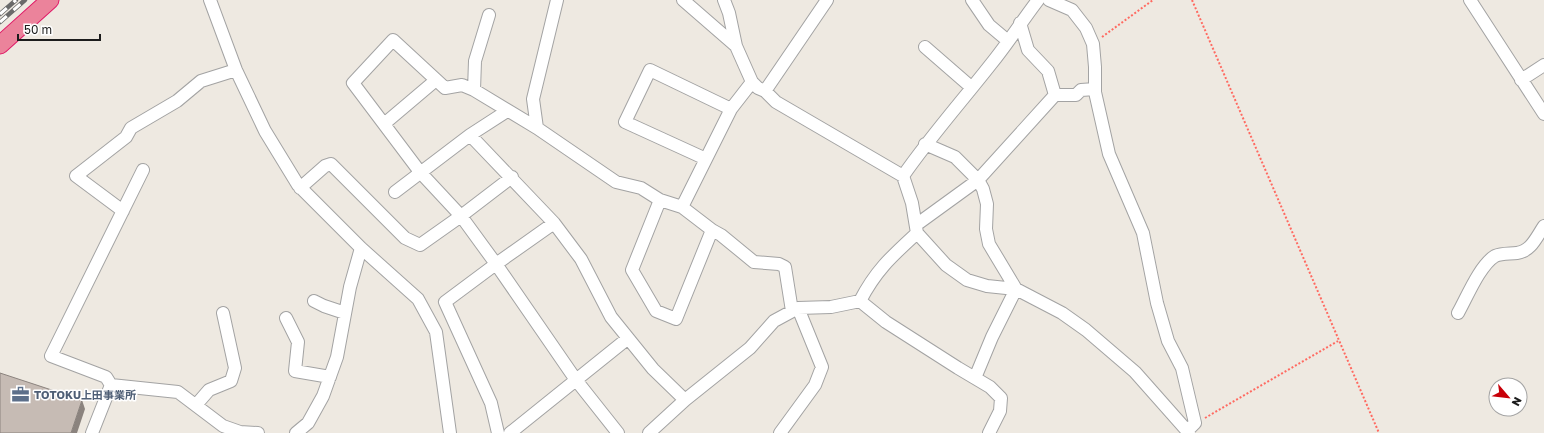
<svg xmlns="http://www.w3.org/2000/svg" width="1544" height="433" viewBox="0 0 1544 433" font-family="'Golos Text','Noto Sans JP',sans-serif">
<style>
.lines{fill:none;stroke-linecap:round;stroke-linejoin:round}
.minor-casing{stroke:#a3a3a3;stroke-width:14}
.highway-casing{stroke:#e01a67;stroke-width:19}
.path{stroke:#ff6a61;stroke-width:2;stroke-dasharray:2 2;stroke-linecap:butt}
.minor{stroke:#fff;stroke-width:12}
.highway{stroke:#eb839b;stroke-width:17}
.rail-casing{stroke:#6a6a6a;stroke-width:4.5}
.rail{stroke:#fff;stroke-width:3;stroke-dasharray:9;stroke-linecap:butt}
.shaded-wall{fill:#8b837e}
.building{fill:#c6bbb4;stroke:#8b837e}
.labels{text-anchor:middle;stroke-width:3;stroke-linejoin:round;paint-order:stroke}
.service-label{font-size:11px;font-weight:bold;fill:#4e5e75;stroke:#fff;text-anchor:start}
</style>
<rect width="100%" height="100%" fill="#eee9e1"/>
<g class="lines">
<defs>
<path id="minor" d="M210,0L236,70L265,131L298,185L361,248L418,299L436,332L450,433
M683,0L736,46
M724,0L729,13L736,46L752,82L758,88L765,91L776,102L903,176L912,203L917,233L946,265L967,280L987,286L1016,289L1062,313L1086,330L1135,372L1189,433
M972,0L989,25L1008,41
M1049,0L1072,10L1086,28L1093,44L1095,67V92L1109,154L1143,233L1157,303L1168,341L1182,368L1195,423L1187,431
M1470,0L1544,114
M925,47L971,87
M1521,80L1544,65
M474,90L475,61L489,15
M765,91L827,0
M1055,95H1076L1081,90L1095,89
M384,124L436,80
M537,128L533,99L557,0
M470,135L554,223L581,259L611,317L653,369L685,400
M925,144L955,157L978,180L983,189L987,204L986,229L989,244L1016,289
M706,159L625,122L650,70L731,109
M903,176C930,137 962,101 991,64C1008,43 1022,21 1038,0
M300,188L325,166L331,164L405,238L420,245L461,216L512,177
M395,192L470,135L507,111
M682,207L731,109L752,82
M123,211L76,176L126,137L131,128L177,101L201,81L236,70
M916,225L978,180L1055,95L1048,71L1028,50L1020,23
M712,230L721,235L754,262L779,264L785,267L792,311
M314,301L324,306L345,313
M860,301C876,270 892,256 917,233
M1458,313C1467,297 1480,265 1495,256C1502,253 1510,254 1517,253C1531,251 1536,238 1544,226
M286,318L298,342L295,371L330,377
M975,378L992,337L1016,289
M111,385L106,377L51,356L143,170
M196,405L209,390L231,381L235,368L223,313
M92,433L111,385L178,392L223,426L240,432L258,433
M296,433L308,423L323,396L337,357L350,287L361,248
M498,433L491,403L445,302L496,264L554,223
M510,433L627,339
M618,433L576,380L496,264L461,216L420,172L353,83L393,40L445,88L462,85L474,90L537,128L616,182L641,188L660,200L682,207L712,230L676,319L656,311L632,270L660,200
M649,433L685,400L750,348L774,321L798,308L831,307L860,301L886,322L958,368L990,387L1001,398L1000,411L989,433
M780,433L815,385L822,367L798,308"/>
<path id="highway" d="M0,45L50,0"/>
</defs>
<use href="#minor" class="minor-casing"/>
<use href="#highway" class="highway-casing"/>
<path class="path" d="M1192,0L1379,433
M1102,37L1153,0
M1205,418L1338,341"/>
<use href="#minor" class="minor"/>
<use href="#highway" class="highway"/>
<defs>
<path id="rail" d="M0,14L16,0
M0,22L25,0"/>
</defs>
<use href="#rail" class="rail-casing"/>
<use href="#rail" class="rail"/>
</g>
<path class="shaded-wall" d="M82,400L85,409L77,433H71Z"/>
<path class="building" d="M0,373L82,400L71,433H0Z"/>
<defs>
<symbol id="office-bare" viewBox="-9 -9 18 18"><path d="M-6-3h4V-5.5h4V-3h4V5H-6ZM-1-4.5V-3h2v-1.5ZM-6 0V1H6V0Z" fill="#5c6f8a" stroke="#fff" stroke-width="2.5" paint-order="stroke"/></symbol>
</defs>
<g fill-rule="evenodd">
<use href="#office-bare" x="8" y="382" width="25" height="25"/>
</g>
<g class="labels">
<g class="service-label">
<text x="34" y="399">TOTOKU上田事業所</text>
</g>
</g>
<g transform="translate(1508 397) rotate(118)"><circle r="19" fill="#ffffff" stroke="#a4a4a4"/>
<path d="M0-3L7 15L0 10L-7 15Z" fill="#c80009"/>
<text y="-6" font-size="11" font-weight="bold" text-anchor="middle" fill="#1c1c1c">N</text>
</g>
<path d="M18 34v6h82v-6" fill="none" stroke="#1c1c1c" stroke-width="2"/>
<text x="24" y="34" font-size="12" fill="#1c1c1c" stroke="#ffffff" stroke-width="3" paint-order="stroke">50 m</text>
</svg>
